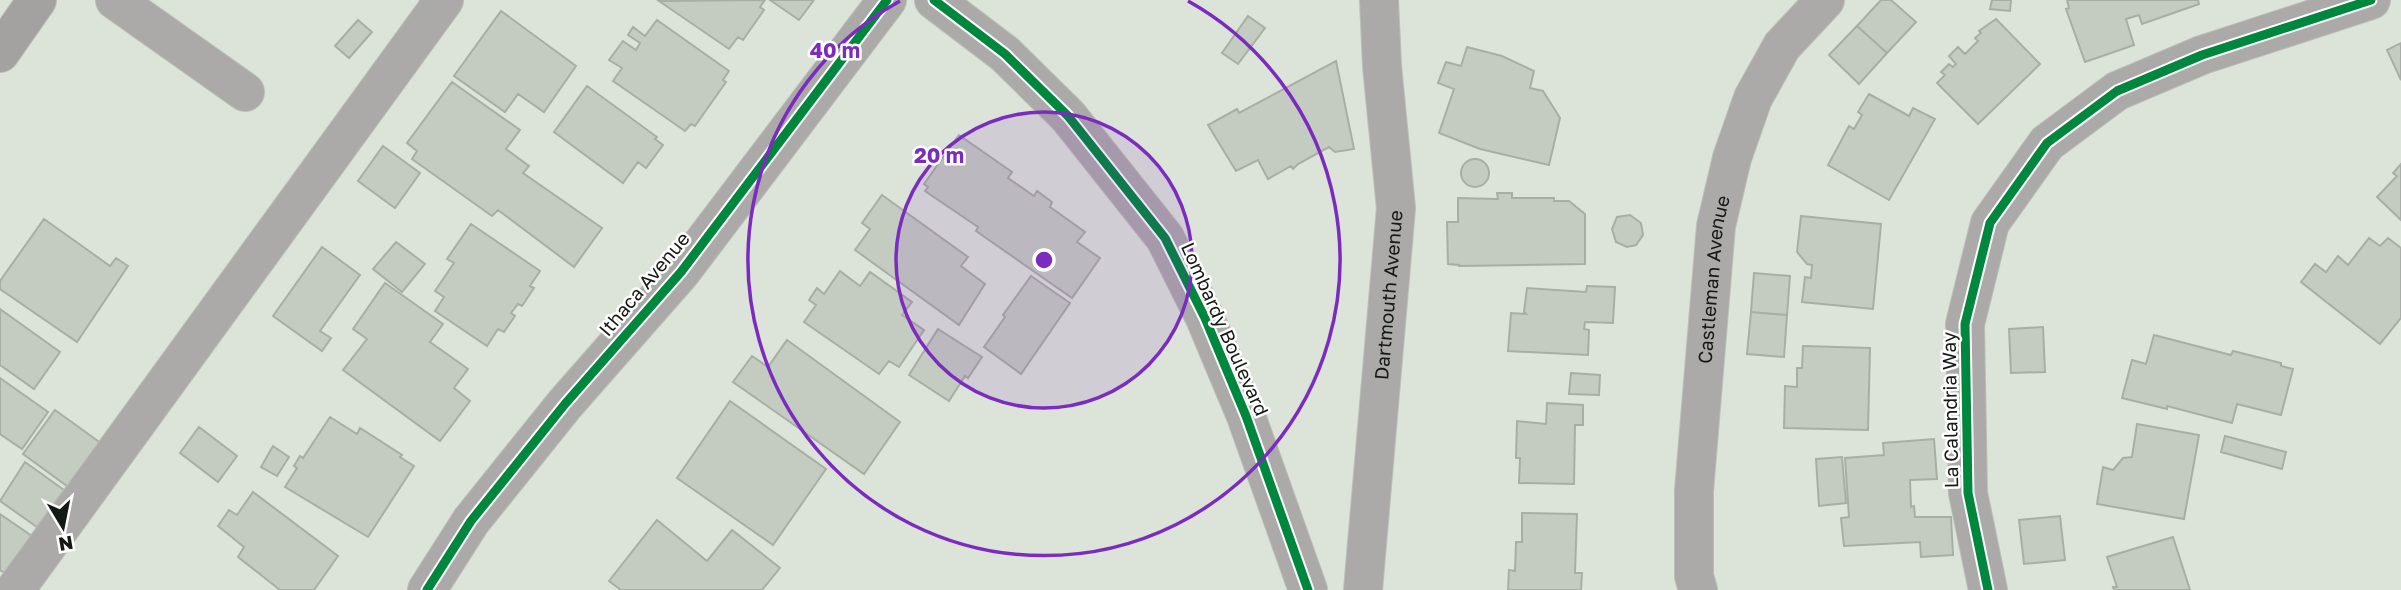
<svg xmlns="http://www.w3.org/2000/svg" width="2401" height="590" viewBox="0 0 2401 590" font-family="'Golos Text',sans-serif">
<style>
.building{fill:#c4ccc1;stroke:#a8aea5;stroke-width:2}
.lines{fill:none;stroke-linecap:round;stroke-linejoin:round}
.minor-casing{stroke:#b9bfb6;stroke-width:40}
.major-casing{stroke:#b9bfb6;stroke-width:40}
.minor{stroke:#aca9a9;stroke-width:38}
.major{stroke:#a4a2a0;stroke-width:38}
.cycleway-casing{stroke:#fff;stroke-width:13}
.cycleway{stroke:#00873e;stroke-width:9}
.ring{fill:none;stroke:#7b2cbf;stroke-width:3.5}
.labels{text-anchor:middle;stroke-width:5;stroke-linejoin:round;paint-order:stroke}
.street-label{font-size:19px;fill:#151913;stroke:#fff}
.centre{fill:#7b2cbf;stroke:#fff;stroke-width:3.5}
.ring-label{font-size:21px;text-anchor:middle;font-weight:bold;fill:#7b2cbf;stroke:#fff;stroke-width:5;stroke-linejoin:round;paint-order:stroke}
</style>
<rect width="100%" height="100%" fill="#dce4d9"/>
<path class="building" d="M765,0L760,7L764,10L743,40L738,37L729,49L659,1Z
M770,0H814L799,20Z
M1881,0H1891L1916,22L1887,53L1857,26Z
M1992,0H2011L2010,11L1990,9Z
M2067,0H2198L2199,4L2142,24L2139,15L2126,19L2134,45L2085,62L2066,9L2069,8Z
M501,11L576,66L544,112L518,94L505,112L454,76Z
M1248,16L1265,28L1238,64L1222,53Z
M1996,19L2040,64L1978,124L1937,83L1945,75L1941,72L1949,64L1953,67L1956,64L1949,56L1958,47L1965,54L1978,41L1975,38L1981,33L1979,31Z
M358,20L372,32L349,58L335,46Z
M657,20L729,71L723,80L726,82L695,126L691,124L685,131L613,81L622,68L609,60L623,41L636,50L640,43L628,35L633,27L645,36Z
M1857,26L1887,53L1859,84L1829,55Z
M2401,43V80L2387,50Z
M1467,47L1502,56L1534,71L1530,88L1543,91L1560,118L1549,165L1480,149L1439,133L1454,89L1438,83L1446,62L1461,66Z
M1336,61L1354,149L1335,152L1329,147L1298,164L1293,169L1291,166L1268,179L1258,160L1236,171L1208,125L1237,109L1239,113Z
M452,82L520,130L506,149L529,166L523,173L602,228L574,267L498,210L492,216L412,159L417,151L407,143Z
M587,86L657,137L655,139L663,145L646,168L638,162L623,183L554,132Z
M1869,94L1909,116L1913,108L1935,119L1889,200L1828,165L1849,126L1854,129L1862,115L1858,112Z
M959,135L1012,172L1008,178L1034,196L1037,191L1052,202L1050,207L1085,232L1077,242L1100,258L1072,298L976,231L978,227L925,191L928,187L924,184Z
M383,146L420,173L395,208L358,181Z
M1461 173a14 14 0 1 1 28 0a14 14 0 1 1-28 0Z
M2401,164V220L2377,197L2397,176L2393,173Z
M1497,193H1512V198H1554V201H1569L1585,214V264L1459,266V265L1448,264L1447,222H1458V198L1498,199Z
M882,195L968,257L961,266L985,284L959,325L855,250L870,229L862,223Z
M1630,215L1641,223L1643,235L1636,245L1627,247L1616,242L1612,229L1617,217Z
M1801,216L1881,224L1873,309L1802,302L1805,277L1811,278L1812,265L1807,264L1797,252Z
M44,219L110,266L116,258L128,266L77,342L0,289V281Z
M471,224L540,271L530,286L534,288L522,306L518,304L511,313L515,316L504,332L498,329L487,346L435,311L444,297L435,291L454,263L447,259Z
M2369,238L2380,246L2388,238L2401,248V318L2380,344L2301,282L2315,264L2326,272L2338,256L2348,265Z
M396,242L425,264L402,292L373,269Z
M322,247L360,275L320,331L331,338L322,351L273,316Z
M840,271L860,286L870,272L912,302L902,315L924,330L899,367L889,361L879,374L804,322L816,305L809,300L817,288L824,294Z
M1754,273L1790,276L1787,315L1751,312Z
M1031,276L1070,303L1021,374L984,347L1005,317L1003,315Z
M385,283L443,324L430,342L468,369L454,388L470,401L440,441L343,370L367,339L353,329Z
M1587,286L1615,287L1613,323L1585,322L1584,329L1589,330L1588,355L1508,351L1511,313L1526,314L1524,312L1527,288L1586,292Z
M0,309L60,352L34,389L0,365Z
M1751,312L1787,315L1784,357L1747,354Z
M2043,327L2045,372L2011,373L2009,329Z
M938,329L982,357L968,378L965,376L949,401L909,375Z
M2154,335L2231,355L2233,351L2281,363V366L2293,369L2281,415L2237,404L2232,423L2167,406V409L2122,398L2132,360L2146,364Z
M787,340L900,422L864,474L733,382L752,356L768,367Z
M1803,346L1870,348L1868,430L1784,428L1785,386L1797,387V368H1802Z
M1571,373L1600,375L1599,395L1569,394Z
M0,378L48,412L22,449L0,434Z
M730,401L826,469L773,545L677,478Z
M1547,403L1583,405V425H1575L1574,484L1519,483L1520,458H1516L1517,421L1546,424Z
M55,410L109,449L78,494L23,454Z
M330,417L357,434L360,428L402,455L400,457L414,466L368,537L285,487L297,468L294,466L300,456L303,458Z
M2137,424L2199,435L2184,519L2097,504L2103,467L2113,470L2123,458L2132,457Z
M199,427L237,456L218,482L180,453Z
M2225,436L2286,452L2282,469L2221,452Z
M1934,439L1937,479L1910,480L1911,507L1914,506L1915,517H1951L1953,555L1921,557L1920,542L1844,546L1841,518L1849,517L1845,458L1884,455L1883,443Z
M273,446L289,457L277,476L261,467Z
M1842,457L1846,503L1819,506L1816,459Z
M25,462L64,490L37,527L0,501Z
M253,492L338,556L314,590H280L238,557L244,547L218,526L229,510L237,515Z
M1522,513L1577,514L1575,573H1582L1581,590H1508L1509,570L1515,571L1516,542H1522Z
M0,514L32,536L5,573L0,570Z
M2060,516L2065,560L2024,564L2019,520Z
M657,520L707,561L732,530L780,568L762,590H621L609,581Z
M2173,537L2190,590H2114L2113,587H2117L2107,557Z"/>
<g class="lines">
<defs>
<g id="minor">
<path d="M115,0L245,92"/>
<path d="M934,0L1005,54L1068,116L1165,238L1205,318L1246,416L1308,590"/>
<path d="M15,590L444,0"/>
<path d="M427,590L471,521L565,404L681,272L887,0"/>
<path id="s1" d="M1363,590L1396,208L1382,66L1379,0"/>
<path id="s2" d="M1698,590L1694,576V491L1716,226L1732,158L1753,98L1782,46L1825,0"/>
<path d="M1988,590L1968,493L1965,324L1990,223L2047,143L2117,91L2202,55L2371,0"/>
</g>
<path id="major" d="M0,53L37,0"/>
</defs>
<use href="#minor" class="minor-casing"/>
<use href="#major" class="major-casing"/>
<use href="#minor" class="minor"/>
<use href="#major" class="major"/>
<defs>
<path id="cycleway" d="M934,0L1005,54L1068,116L1165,238L1205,318L1246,416L1308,590
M427,590L471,521L565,404L681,272L887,0
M1988,590L1968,493L1965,324L1990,223L2047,143L2117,91L2202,55L2371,0"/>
</defs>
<use href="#cycleway" class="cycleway-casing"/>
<use href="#cycleway" class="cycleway"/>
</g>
<circle cx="1044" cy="260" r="148" fill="#7b2cbf" fill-opacity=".12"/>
<g class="ring">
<circle cx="1044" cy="260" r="148"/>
<path d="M1188 1A296 296 0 1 1 900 1"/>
</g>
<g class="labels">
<g class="street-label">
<text dy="7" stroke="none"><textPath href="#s2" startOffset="312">Castleman Avenue</textPath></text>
<text transform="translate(644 284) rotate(-50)" y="7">Ithaca Avenue</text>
<text dy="7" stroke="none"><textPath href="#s1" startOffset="296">Dartmouth Avenue</textPath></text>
<text transform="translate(1225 329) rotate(66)" y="7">Lombardy Boulevard</text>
<text transform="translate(1950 410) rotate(-91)" y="7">La Calandria Way</text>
</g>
</g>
<circle cx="1044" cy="260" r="10" class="centre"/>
<g class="ring-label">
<text x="835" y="58">40 m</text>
<text x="939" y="163">20 m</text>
</g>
<g transform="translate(63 527) rotate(170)" stroke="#ffffff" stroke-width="5" paint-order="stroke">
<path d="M0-5L12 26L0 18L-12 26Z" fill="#151913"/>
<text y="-10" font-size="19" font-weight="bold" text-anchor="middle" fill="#151913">N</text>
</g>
</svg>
